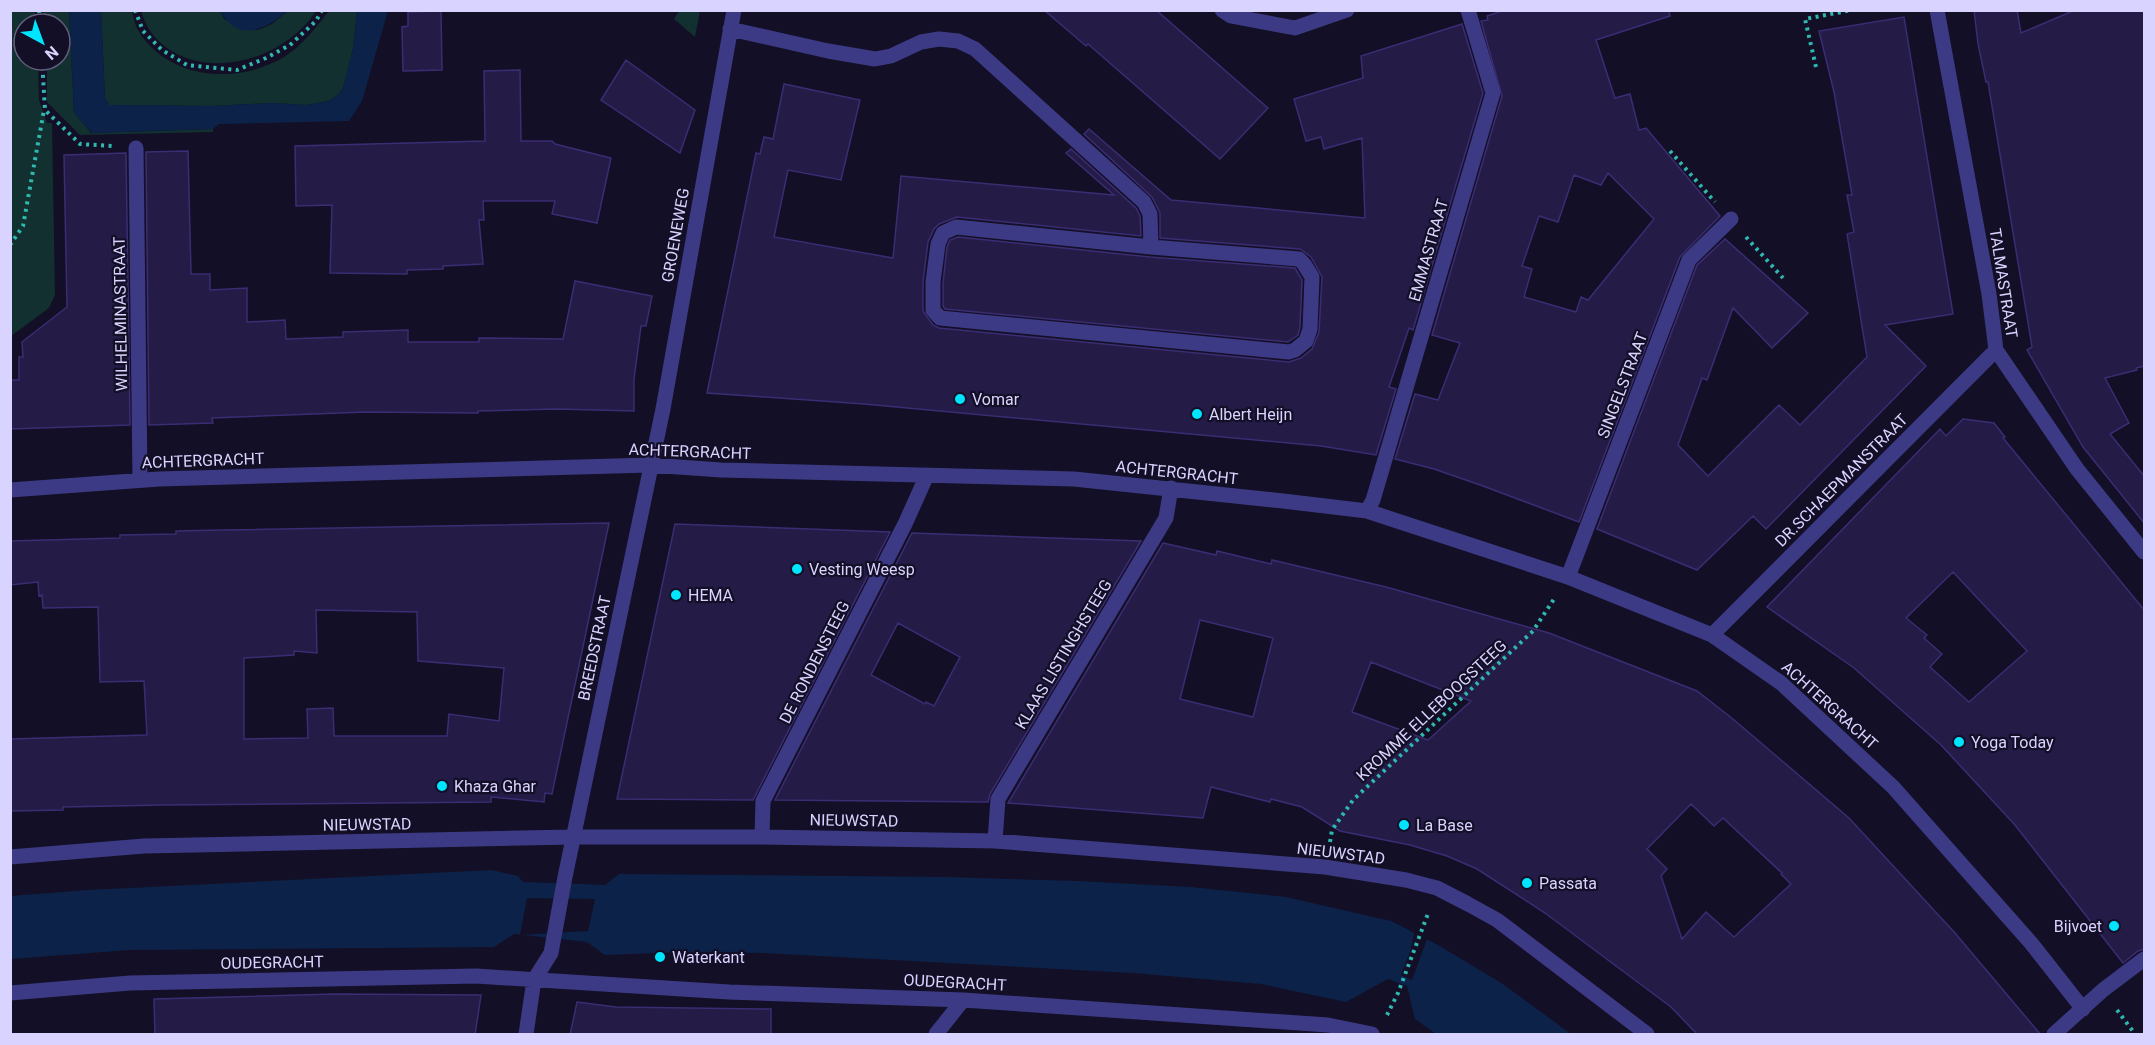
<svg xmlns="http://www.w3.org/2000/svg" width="2155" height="1045" viewBox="0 0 2155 1045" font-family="Roboto,sans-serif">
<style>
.green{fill:#12302f}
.water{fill:#0c2248}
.pier{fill:#130f26}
.building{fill:#241b47;stroke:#3b2d73;stroke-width:1.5;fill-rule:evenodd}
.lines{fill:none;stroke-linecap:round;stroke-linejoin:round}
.path{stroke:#2fb8b0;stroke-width:4;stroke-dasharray:3 4.5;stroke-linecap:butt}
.minor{stroke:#3d3a85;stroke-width:15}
.poi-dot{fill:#00e5ff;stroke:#130f26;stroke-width:2}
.labels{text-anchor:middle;stroke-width:4.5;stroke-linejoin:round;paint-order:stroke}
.street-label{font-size:16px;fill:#d9d4ff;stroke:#130f26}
.poi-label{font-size:16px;fill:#d9d4ff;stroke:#130f26;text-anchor:start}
</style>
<rect width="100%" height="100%" fill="#130f26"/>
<path class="green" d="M11,11H35L37,24H24V60H38L39,100L47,123H52L55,295L49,308L11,336Z
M44,11H69L74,112L91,133L213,129V132L80,135L47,102V60H60V24H45Z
M101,11H132C134,18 135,26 139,32C170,80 237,85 284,57C302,46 316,27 329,11H357L353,49L343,88L338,95L329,101L307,105L271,103L213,106L109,105L105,98Z
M141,11H220L224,19L247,30H258L272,24L288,11H316C287,56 217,80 170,50C155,40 146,28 141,11Z
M679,11H700L695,37L674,19Z"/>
<path class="water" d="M69,11H101L105,98L109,105L213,106L271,103L307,105L329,101L338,95L343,88L353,49L357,11H388L362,101L349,121L219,124L213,129L92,133L74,113Z
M220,11H288C266,29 239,44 220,11Z
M492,870L518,876L523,882L605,885L619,874L945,877L1077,881L1191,887L1286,897L1391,921L1438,945L1503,984L1571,1034H1436L1415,1019L1407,986L1388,979L1346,1002L1261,984L1133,973L763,953L682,952L605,955L587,942L514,934L494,947L130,950L11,959V896L88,890Z"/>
<path class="pier" d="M527,898L595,899L588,931L520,935Z
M1415,930L1428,936L1412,980L1401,975L1410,952Z"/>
<path class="building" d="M1044,10H1156L1268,108L1220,159L1088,44L1086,46Z
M1505,10H1669L1670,16L1596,40L1615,98L1630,94L1639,130L1646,128L1720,216L1680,257L1579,522L1483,486L1434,469L1395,459L1415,394L1438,400L1460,343L1432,335L1502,96L1481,21L1488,20L1487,16ZM1608,173L1654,219L1588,300L1581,297L1576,312L1524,297L1532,269L1522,266L1539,216L1558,222L1574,175L1601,185Z
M1974,10H2017L2021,33L2075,10H2145V366L2136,368L2137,370L2105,378L2129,423L2110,434L2145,477V524L2083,447L2027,350L2032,347L1988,82H1986L1978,44Z
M441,11L442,70L403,71L402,27L408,26V12Z
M1904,17L1953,314L1885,325L1926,366L1766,529L1753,516L1697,570L1597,529L1697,265L1725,239L1808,313L1772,348L1733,308L1707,380L1702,378L1678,445L1708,476L1779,405L1800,425L1867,357L1847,234L1854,232L1847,195H1852L1834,92L1819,31Z
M1462,24L1483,93L1413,330L1409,328L1389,387L1396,389L1376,455L1321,446L864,404L707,393L756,153L760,154L764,137L773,139L784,84L860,100L841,180L788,170L774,237L893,258L901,176L1114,195L1066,153L1071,149L1136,208L1140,216L1141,236L957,217L939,224L934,229L928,242L923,282V311L933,325L939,328L1289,362L1301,358L1312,349L1319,332L1322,277L1311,257L1300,249L1160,238V213L1152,197L1084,134L1089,129L1171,200L1365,218L1362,138L1324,149L1321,137L1306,141L1294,99L1363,78L1361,56Z
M626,60L695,110L680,153L601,100Z
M520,70L521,141H552L555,144L611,158L597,223L552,214L555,201H483L484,220H479L483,264L443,266V269L407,270V274L330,273L332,205L296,206L295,146L485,141L484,71Z
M188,151L191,274H210V290L247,288V322L285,320L286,339L343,337V332L408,330V342H479V338L563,339L575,281L652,296L646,326H641L634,379V411L556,409L478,411V413L366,412L212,418L213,423L149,425L146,152Z
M126,153L130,425L10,429V380H19V357H23L22,342L67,307L64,155Z
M958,237L1150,257L1295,268L1302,280L1300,327L1298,335L1288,342L945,309L943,306V283L947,247L950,240Z
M1963,419L1994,423L2005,437L2003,438L2145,611V949L2138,951L2123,963L2015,825L1941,745L1854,668L1767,607L1940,429L1946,436ZM1953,572L2027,651L1969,702L1930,667L1942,654L1924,638L1927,635L1906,618Z
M609,523L552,794L545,793L544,802L491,797V802L162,805L63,807V810L10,811V739L147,735L144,681L100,682L98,607L43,608L42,595L39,596L38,582L10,585V541L120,538V535L176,534V531L222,530ZM316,610L417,612L418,661L504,668L499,721L449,714L447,736H334L333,708L307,709L308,738L244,739V658L294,655V651L317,653Z
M675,524L890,532L753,800L617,799Z
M912,533L1141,541L990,794L988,802L775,800ZM898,623L960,657L934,706L926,702L925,704L871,675Z
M1163,543L1216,555L1217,551L1271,564L1272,560L1386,587L1549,633L1697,691L1733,719L1849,818L1955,933L2041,1035H1698L1671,1007L1545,913L1477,869L1447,856L1410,845L1340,831L1302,807L1271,799L1270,802L1211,787L1203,818L1008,803ZM1200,620L1273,638L1253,717L1180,699ZM1371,662L1471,701L1428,740L1352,712ZM1691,804L1714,826L1723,818L1782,873L1781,874L1791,884L1734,937L1706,912L1682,939L1661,876L1667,869L1647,849Z
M335,994L481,995L475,1035H155L154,999Z
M577,1002L616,1007L771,1009V1035H570Z"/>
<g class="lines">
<path class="path" d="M39,10L40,24
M135,10L143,31L162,50L187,65L237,70L266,58L290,45L316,21L322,10
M42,60L45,110L80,144L112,146
M1816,67L1805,19L1852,10
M1670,151L1715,202
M1746,237L1783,278
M10,245L23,226L44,110
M1330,842L1332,830L1353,800L1533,631L1554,599
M2117,1010L2135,1034
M1387,1015L1398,993L1429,911"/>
<path class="minor" d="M1222,10L1231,16L1295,28L1347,10
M1937,10L1989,294L1996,350L2077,469L2144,552
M730,29L828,51L875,59L891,56L921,42L939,39L958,41L975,49L1144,202L1150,214L1151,247
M136,148L140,480
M956,227L1151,247L1299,259L1304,264L1312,277L1310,329L1306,341L1295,350L1289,352L940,318L933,310V282L938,244L943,233Z
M10,490L159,479L650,465L721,470L1074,479L1283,501L1367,511L1568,577L1712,635L1781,683L1893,787L2031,943L2083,1009
M1367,511L1373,500L1493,93L1468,10
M1568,577L1689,260L1731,219
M1712,635L1996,350
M762,837L763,801L905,524L927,475
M995,841L998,799L1166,518L1171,488
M10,857L144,846L573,837H762L995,841L1325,867L1406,880L1437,888L1468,904L1497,920L1647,1034
M10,993L130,983L476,976L729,992L963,1000L1328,1025L1372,1034
M526,1034L534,980L551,953L565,877L663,409L734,10
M936,1034L963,1000
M2054,1034L2103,990L2144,959"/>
</g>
<g class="poi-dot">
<circle cx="960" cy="399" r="6"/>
<circle cx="1197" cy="414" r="6"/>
<circle cx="797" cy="569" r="6"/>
<circle cx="676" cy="595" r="6"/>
<circle cx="1959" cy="742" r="6"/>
<circle cx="442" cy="786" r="6"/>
<circle cx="1404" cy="825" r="6"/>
<circle cx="1527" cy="883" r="6"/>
<circle cx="2114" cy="926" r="6"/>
<circle cx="660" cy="957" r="6"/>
</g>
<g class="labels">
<g class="street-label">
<text transform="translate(675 235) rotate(-80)" y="6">GROENEWEG</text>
<text transform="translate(1428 250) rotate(-74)" y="6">EMMASTRAAT</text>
<text transform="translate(2004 283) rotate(81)" y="6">TALMASTRAAT</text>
<text transform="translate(120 314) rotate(-91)" y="6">WILHELMINASTRAAT</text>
<text transform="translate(1622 385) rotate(-69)" y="6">SINGELSTRAAT</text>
<text transform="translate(690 451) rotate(2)" y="6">ACHTERGRACHT</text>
<text transform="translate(203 460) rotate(-2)" y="6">ACHTERGRACHT</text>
<text transform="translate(1177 472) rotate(6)" y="6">ACHTERGRACHT</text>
<text transform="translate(1841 480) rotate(-45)" y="6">DR.SCHAEPMANSTRAAT</text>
<text transform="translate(594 648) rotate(-78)" y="6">BREEDSTRAAT</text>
<text transform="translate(1063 654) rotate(-59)" y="6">KLAAS LISTINGHSTEEG</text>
<text transform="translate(814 662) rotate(-63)" y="6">DE RONDENSTEEG</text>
<text transform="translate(1830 705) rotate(42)" y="6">ACHTERGRACHT</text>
<text transform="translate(1431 710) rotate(-43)" y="6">KROMME ELLEBOOGSTEEG</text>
<text transform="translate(854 820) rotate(1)" y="6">NIEUWSTAD</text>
<text transform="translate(367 824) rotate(-1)" y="6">NIEUWSTAD</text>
<text transform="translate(1341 853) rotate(7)" y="6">NIEUWSTAD</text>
<text transform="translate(272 962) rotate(-1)" y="6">OUDEGRACHT</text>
<text transform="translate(955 982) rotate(3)" y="6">OUDEGRACHT</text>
</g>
<g class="poi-label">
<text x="972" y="405">Vomar</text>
<text x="1209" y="420">Albert Heijn</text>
<text x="809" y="575">Vesting Weesp</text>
<text x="688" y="601">HEMA</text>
<text x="1971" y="748">Yoga Today</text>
<text x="454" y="792">Khaza Ghar</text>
<text x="1416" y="831">La Base</text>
<text x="1539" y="889">Passata</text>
<text x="2102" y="932" text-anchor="end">Bijvoet</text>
<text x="672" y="963">Waterkant</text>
</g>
</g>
<rect width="2155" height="1045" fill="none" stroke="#d9d4ff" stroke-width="24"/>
<g transform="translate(42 42) rotate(139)"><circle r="28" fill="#130f26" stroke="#625e7d" stroke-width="1.5"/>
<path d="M0-4.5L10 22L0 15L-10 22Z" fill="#00e5ff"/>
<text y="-9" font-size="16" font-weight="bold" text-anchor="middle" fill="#d9d4ff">N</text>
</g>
</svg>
